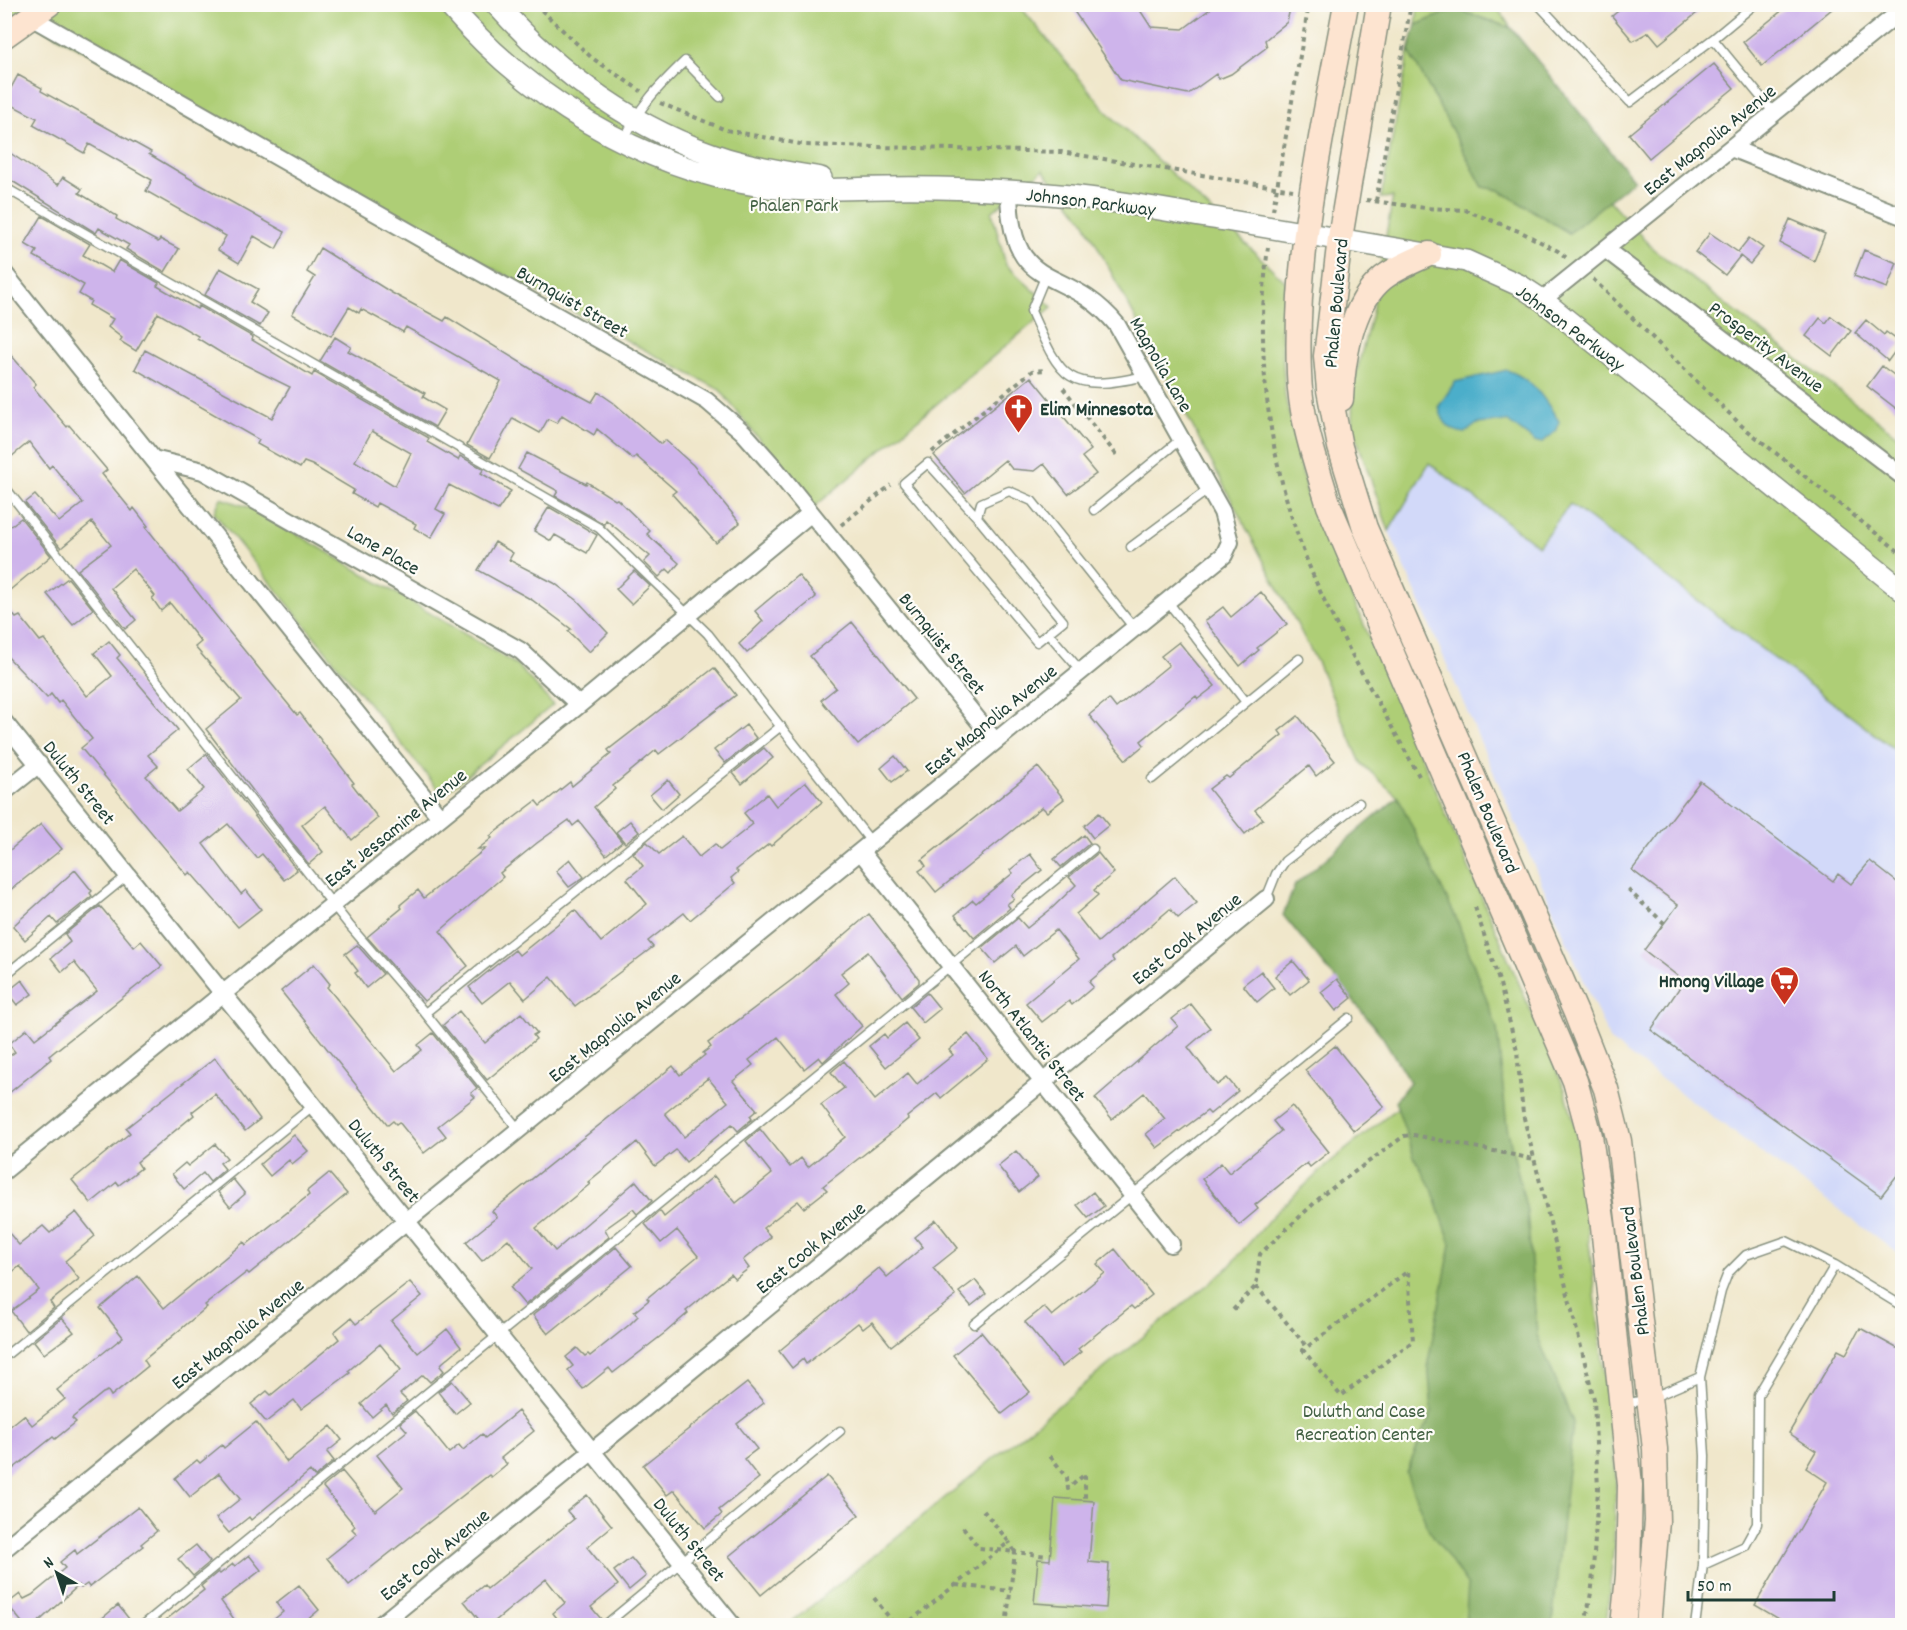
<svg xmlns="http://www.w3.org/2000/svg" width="1907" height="1630" viewBox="0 0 1907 1630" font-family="Dekko,sans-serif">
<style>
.built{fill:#d2d9f9}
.green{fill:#aece76;stroke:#668655;stroke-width:1.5}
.forest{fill:#8ab167;stroke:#54774e;stroke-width:1.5}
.water{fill:#4baeca;stroke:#35767f;stroke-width:1.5}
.building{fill:#ceb4eb;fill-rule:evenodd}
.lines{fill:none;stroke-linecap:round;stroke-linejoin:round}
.service-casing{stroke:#889280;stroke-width:11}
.minor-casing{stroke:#889280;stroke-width:20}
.tertiary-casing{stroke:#889280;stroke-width:24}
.secondary-casing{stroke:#889280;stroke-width:27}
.path{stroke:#889280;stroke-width:4;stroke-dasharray:4.5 4.5;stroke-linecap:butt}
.service{stroke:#fff;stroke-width:8}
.minor{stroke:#fff;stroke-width:16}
.tertiary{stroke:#fff;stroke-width:21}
.secondary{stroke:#fde4d0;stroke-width:24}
.labels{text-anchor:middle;stroke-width:4.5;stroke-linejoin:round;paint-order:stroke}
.street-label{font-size:20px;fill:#1f3d34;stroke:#fdfcf7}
.park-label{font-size:20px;fill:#436144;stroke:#fdfcf7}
.poi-label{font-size:20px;font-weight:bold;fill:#1f3d34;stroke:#fdfcf7;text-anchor:start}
</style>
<rect width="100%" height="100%" fill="#fdfcf7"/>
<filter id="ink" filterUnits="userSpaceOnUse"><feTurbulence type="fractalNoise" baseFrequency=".0167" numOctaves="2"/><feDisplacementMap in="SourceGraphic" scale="12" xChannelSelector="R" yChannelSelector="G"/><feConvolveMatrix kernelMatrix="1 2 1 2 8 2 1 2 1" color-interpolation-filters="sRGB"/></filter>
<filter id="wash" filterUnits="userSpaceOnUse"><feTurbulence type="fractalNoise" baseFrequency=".008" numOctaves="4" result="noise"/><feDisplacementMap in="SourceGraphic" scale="24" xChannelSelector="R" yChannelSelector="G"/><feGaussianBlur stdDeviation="1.35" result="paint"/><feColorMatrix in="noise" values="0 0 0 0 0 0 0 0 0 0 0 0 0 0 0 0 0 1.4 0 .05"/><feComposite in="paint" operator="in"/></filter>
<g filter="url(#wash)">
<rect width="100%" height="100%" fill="#f0e7cb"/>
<path class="built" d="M1352,426L1902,615V1256L1610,1041L1389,531Z"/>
<path class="green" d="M1495,4L1511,28L1455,9L1416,25L1418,5Z
M4,5H1019L1108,113L1286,282L1281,329L1285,396L1307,493L1565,1090L1576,1129L1616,1477L1614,1543L1606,1625H788L1228,1268L1272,1216L1329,1163L1497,1028L1398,797L1361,763L1318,664L1083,219L1043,170L992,212L1006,265L1052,307L813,508L720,390L6,9Z
M1409,51L1483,187L1499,190L1569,233L1609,200L1652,248L1902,439V755L1570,504L1538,546L1429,463L1389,531L1352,426L1353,385L1372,313L1393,197L1381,198Z
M221,498L257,510L517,665L553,705L443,795L214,513Z"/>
<path class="forest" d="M1455,9L1511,28L1634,180L1569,233L1499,190L1483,187L1409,51L1416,25Z
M1398,797L1457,920L1497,1028L1507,1127L1527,1211L1537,1335L1573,1422L1552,1625H1465L1468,1586L1429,1530L1406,1473L1432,1412L1428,1362L1451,1244L1432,1189L1414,1157L1395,1101L1410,1082L1382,1036L1283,915L1295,885Z"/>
<path class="water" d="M1507,370C1533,379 1544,398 1559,421L1557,430L1543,442H1535L1507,421L1477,424L1465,433C1449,432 1441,420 1439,406L1455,382Z"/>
<g id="blocks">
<path class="building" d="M1069,4H1136L1151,27L1183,29L1217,4H1291L1287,22L1265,40L1267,47L1231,74L1219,79L1216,74L1188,94L1121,80Z
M1627,4H1708L1659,44L1649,32L1633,41L1612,16Z
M1790,4H1838L1762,66L1743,42Z
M1714,64L1734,88L1649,158L1629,134Z
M18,75L42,88L41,91L151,152L149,154L199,184L285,232L276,249L254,236L239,263L218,250L226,236L146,191L152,180L89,144L84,153L33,125L37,118L4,101Z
M4,149L58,185L63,177L82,189L79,193L117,216L116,219L158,242L160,239L179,249L165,272L126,249L129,245L99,228L96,233L4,176Z
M42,216L90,244L83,255L112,272L119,260L159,283L157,286L197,309L199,306L253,337L252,340L312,376L314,372L429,438L427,442L458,460L460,456L484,469L481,473L511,491L498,510L449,485L436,509L445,514L431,538L414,528L416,524L377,503L375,507L352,494L354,490L312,465L304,462L300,468L257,444L259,440L135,369L145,350L272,418L290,387L223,354L197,338L198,336L158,313L136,351L120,341L122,338L108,327L113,319L89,305L91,301L79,294L84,285L34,256L37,251L25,244ZM372,431L411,453L395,486L355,461Z
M1790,219L1825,234L1814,261L1780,243Z
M1710,233L1738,252L1749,238L1763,248L1750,264L1740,256L1725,275L1695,252Z
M320,248L392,293L444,321L447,317L536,372L592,402L598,392L614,403L661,444L665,440L693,465L740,523L716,543L672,494L676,491L636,456L633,459L597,429L594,435L562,415L557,423L548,419L540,433L513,418L490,458L467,445L501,381L406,327L403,332L361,309L359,313L349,307L331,336L292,314L315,277L307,272Z
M1864,250L1897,263L1887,288L1854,276Z
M220,268L258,289L250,302L268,313L260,326L205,295Z
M1831,316L1851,331L1832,356L1806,336L1820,318L1826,323Z
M1866,320L1884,335L1886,332L1901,343L1888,361L1855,333Z
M335,337L351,347L348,351L425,393L423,397L445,410L435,427L320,361Z
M4,347L36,384L33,387L67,427L69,425L107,470L102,474L132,511L134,508L148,526L146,527L217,617L297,715L300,713L354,783L352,784L378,818L352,840L325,806L302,825L323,852L309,864L307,862L206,729L241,700L195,647L201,642L170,603L161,611L152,598L155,596L133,569L111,588L136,620L125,629L78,570L111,545L92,522L61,548L25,503L35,495L59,522L83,503L52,465L49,468L29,442L4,463Z
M1882,366L1902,381V413L1867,386Z
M1031,377L1091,450L1082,457L1096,474L1068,494L1044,464L1035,471L1012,469L1005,460L965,493L934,455Z
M527,453L586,484L587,482L615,500L617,499L650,531L647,534L679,563L671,573L667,569L659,577L644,562L650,556L606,520L604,524L555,496L558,491L518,469Z
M549,507L597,535L587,553L555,535L551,541L534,531Z
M21,518L51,556L4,595V531Z
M495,542L513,553L509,560L554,583L577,600L608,633L589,652L568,631L571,629L532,600L478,570Z
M634,571L650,586L631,604L616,589Z
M798,575L816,597L747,653L739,644L763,621L755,611Z
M68,578L93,609L73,625L47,594Z
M1261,592L1287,624L1257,648L1259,650L1240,666L1205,621L1223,607L1231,617Z
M4,604L16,618L20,616L40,641L44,639L87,696L112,676L94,653L109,641L120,655L117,658L178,730L148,755L158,766L146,776L177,811L204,789L188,769L206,754L297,870L284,880L262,854L257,858L228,824L203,844L241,894L246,890L261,909L238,927L190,872L187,875L81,748L92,739L61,700L58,703L51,694L47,698L4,653Z
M852,622L914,699L858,745L821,700L836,688L810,656Z
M1179,642L1215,686L1198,699L1196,696L1141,741L1144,745L1126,760L1089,715L1109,699L1116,708L1169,665L1161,656Z
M714,668L736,695L659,754L656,750L613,786L615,789L594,807L622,842L606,855L579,821L573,826L569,820L537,843L500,873L503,877L440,931L468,966L424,1001L367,937L402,908L400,905L418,890L424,898L485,849H478L492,838L490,836L536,801L540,806L570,782L572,786L611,754L608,750Z
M1298,716L1335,761L1316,776L1309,766L1255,810L1263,819L1245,834L1209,789L1226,776L1229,778L1282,735L1279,731Z
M746,725L756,738L725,763L714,750Z
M764,748L773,758L742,784L733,773Z
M895,756L907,771L892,782L881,768Z
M1038,767L1064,799L1047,812L1042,807L936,892L919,871L926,866L922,860Z
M668,780L679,794L662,809L650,795Z
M1700,781L1833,881L1838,874L1851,884L1870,861L1902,886V1169L1881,1196L1651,1030L1684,981L1644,950L1678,905L1632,870Z
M806,782L822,802L771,846L769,844L736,870L738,872L731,878L735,883L690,920L684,913L648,941L653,947L575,1006L551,977L525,999L510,981L482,1003L469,987L515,950L519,955L575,910L601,942L647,904L627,879L643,866L633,853L647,842L659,854L682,836L699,857L715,844L720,850L753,824L744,813L767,794L776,806Z
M1099,813L1109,825L1093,838L1084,826Z
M630,821L639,832L625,843L616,832Z
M41,824L62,849L4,895V855Z
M1084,835L1090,843L1061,867L1054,859Z
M1098,853L1114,873L1094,890L1098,895L1076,914L1098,942L1175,876L1197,903L1178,918L1170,909L1112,958L1114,961L1089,982L1093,987L1072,1005L1069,1001L1042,1022L1026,1003L1079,959L1056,930L1023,956L1016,946L995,963L982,948L1018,918L1027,928L1051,909L1076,885L1069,877Z
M1030,854L1042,870L1011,895L1014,899L1007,904L1010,908L974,938L955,915L973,900L976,903L1013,873L1010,870Z
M570,859L584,877L569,887L556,871Z
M75,870L92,891L90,893L92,896L57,924L51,917L25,940L13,926Z
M100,906L134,947L141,941L162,966L49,1056L51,1059L4,1097V1060L15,1052L9,1044L27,1029L35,1039L97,991L74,962L62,972L51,958L70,942L65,934Z
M869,914L919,979V983L902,997L868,952L841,973L849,983L836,994L862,1026L823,1062L819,1057L804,1069L778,1037L749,1060L753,1065L733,1081L757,1110L750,1116L752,1119L738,1131L732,1124L686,1162L676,1150L655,1166L637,1142L588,1182L590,1184L536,1228L555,1251L636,1181L652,1201L637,1214L633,1209L605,1229L609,1237L525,1305L510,1287L532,1269L508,1239L482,1261L466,1242L497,1217L492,1211L673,1066L680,1075L705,1055L703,1053L711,1047L708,1043L793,979ZM708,1078L728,1102L684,1137L665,1113Z
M357,945L383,974L366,988L355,973L358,971L345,954Z
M1293,961L1309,980L1290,995L1275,976Z
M314,964L330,984L327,987L396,1071L422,1050L418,1045L433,1033L477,1088L471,1093L475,1097L438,1126L446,1136L424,1153L399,1122L396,1124L393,1121L388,1125L281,991Z
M1261,971L1274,988L1257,1002L1243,985Z
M1337,979L1352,998L1336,1011L1321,992Z
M22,980L32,994L17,1005L7,992Z
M927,993L940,1009L923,1023L910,1007Z
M1191,1004L1210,1028L1188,1047L1217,1085L1227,1078L1238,1091L1210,1114L1207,1111L1157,1148L1146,1134L1165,1119L1144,1093L1112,1119L1095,1098L1178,1026L1172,1019Z
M459,1011L485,1043L521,1013L537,1033L533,1035L536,1039L487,1080L443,1025Z
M905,1023L919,1040L886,1067L869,1046L884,1034L887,1038Z
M968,1034L988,1059L941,1098L937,1093L907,1117L908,1119L880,1142L823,1186L827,1190L804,1208L798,1201L763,1228L771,1237L743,1260L749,1268L735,1279L731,1274L686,1311L688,1313L666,1332L613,1373L609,1368L583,1389L568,1370L573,1366L566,1357L577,1348L585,1356L588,1354L590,1356L629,1325L638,1316L634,1312L649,1300L647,1298L698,1256L677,1230L661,1243L645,1224L660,1211L664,1217L714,1176L736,1203L772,1174L746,1141L760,1129L790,1167L801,1158L808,1167L845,1137L821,1105L844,1088L831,1072L844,1061L875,1100L908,1073L917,1084L953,1055L949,1050Z
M1335,1046L1384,1107L1354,1131L1305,1070Z
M215,1058L260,1119L245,1131L215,1094L192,1112L194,1115L137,1162L141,1168L119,1185L117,1182L91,1203L72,1180L130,1133L126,1128Z
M1292,1106L1329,1152L1310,1167L1307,1163L1255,1205L1258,1209L1239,1225L1202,1179L1221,1163L1229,1173L1256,1151L1281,1131L1273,1121Z
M294,1135L308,1151L292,1164L289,1160L270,1176L260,1164Z
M215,1144L227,1158L220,1163L225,1169L210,1182L203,1173L184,1189L172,1174L185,1163L188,1166Z
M1016,1151L1038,1177L1019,1192L998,1166Z
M329,1173L347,1194L249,1274L247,1272L205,1305L207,1307L144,1360L148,1366L111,1396L108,1391L103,1393L72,1418L76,1422L55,1439L53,1437L4,1476V1431L24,1415L32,1425L65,1399L57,1390L123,1337L100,1308L138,1276L164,1308L244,1242L246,1245L309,1195L307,1191Z
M233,1179L245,1194L230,1207L218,1192Z
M1093,1192L1104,1206L1088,1218L1077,1205Z
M76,1212L95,1236L65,1261L79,1279L50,1302L54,1308L26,1331L11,1311L39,1290L20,1266L11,1273L4,1265V1227L19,1245L43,1226L50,1233Z
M936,1220L958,1248L933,1268L956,1296L891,1346L872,1322L863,1329L858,1323L806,1364L803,1359L792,1368L779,1351L879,1268L887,1277L923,1247L915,1237Z
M616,1247L632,1266L548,1334L533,1315Z
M1115,1249L1152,1295L1134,1309L1131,1306L1078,1349L1081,1352L1062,1367L1025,1322L1044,1307L1052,1316L1105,1273L1097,1264Z
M975,1280L986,1294L971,1306L959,1292Z
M410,1282L422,1296L391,1321L418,1353L447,1329L461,1347L442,1363L440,1366L444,1371L430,1382L423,1375L400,1394L407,1401L392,1413L386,1405L372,1417L361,1404L401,1370L380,1344L348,1371L350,1373L301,1409L294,1400L266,1422L251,1404L267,1391L271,1395L339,1339L334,1332L351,1318L356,1324Z
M62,1318L74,1332L44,1354L34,1341Z
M1860,1328L1902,1351V1626H1791L1755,1605L1827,1482L1806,1468L1816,1451L1789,1433L1838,1350L1846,1354Z
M981,1332L1030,1392L1002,1414L953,1355Z
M452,1381L470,1402L455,1414L438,1392Z
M747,1383L764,1403L737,1424L757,1449L744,1459L759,1478L719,1510L722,1514L705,1528L674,1490L667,1495L643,1465Z
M415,1411L449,1453L459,1445L463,1450L482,1434L485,1438L518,1411L534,1431L501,1458L507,1464L491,1477L489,1475L349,1585L327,1558L357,1534L352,1529L355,1526L323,1487L342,1471L375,1511L403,1488L377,1455L407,1431L400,1423Z
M256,1422L287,1462L331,1426L342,1440L327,1452L334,1461L315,1477L310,1471L251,1520L249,1517L229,1533L216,1518L240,1499L219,1473L190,1497L175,1478L197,1460L200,1463L222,1445L224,1448Z
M827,1476L859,1515L761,1595L729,1556Z
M587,1495L612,1526L587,1547L618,1585L591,1607L602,1620L598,1626H563L553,1613L565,1603L546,1579L489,1626H484L464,1601L484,1585L487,1589L574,1519L567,1511Z
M1055,1498L1094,1501L1089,1562L1109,1564L1106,1608L1034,1603L1038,1559L1050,1560Z
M138,1507L157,1531L141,1544L143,1546L89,1587L87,1584L81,1588L79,1585L34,1626H25L7,1604L20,1594L24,1599L32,1595L65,1568L60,1562L75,1550L77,1554Z
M196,1545L210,1562L193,1576L178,1559Z
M249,1555L261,1570L221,1601L239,1626H158L204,1590L201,1586L218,1572L220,1574L233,1564L235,1566Z
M631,1558L646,1576L629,1590L614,1571Z
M299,1585L319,1610L300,1626H266L283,1612L276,1603Z
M118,1605L129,1619L121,1626H93Z"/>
</g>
</g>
<g filter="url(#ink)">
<use href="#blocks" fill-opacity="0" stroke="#889280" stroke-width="1.5"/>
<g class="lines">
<defs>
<path id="service" d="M1538,4L1630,102L1713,39L1774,113
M1713,39L1755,4
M624,141C638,107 659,86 685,61L720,97
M4,187L599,528L708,634L872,843
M1045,277L1031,311C1062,381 1067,393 1146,376
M4,486L349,925L425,1013L519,1130
M1094,510L1181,439
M977,517L928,463L904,483L1037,642L1063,621L977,517L981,503L1009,491L1032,501L1134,628
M1131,547L1209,489
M1168,602L1246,702
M1048,633L1081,671
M1152,779L1299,659
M1266,899L1276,874L1285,861L1359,803
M4,976L128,875
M425,1013L781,726
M974,1324L1349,1018
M4,1357L314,1105
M1625,1404L1649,1399L1700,1377
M1703,1565L1745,1546L1757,1524L1758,1395L1835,1265
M142,1626L1093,849
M604,1626L840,1431
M1695,1626L1703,1565L1705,1456L1700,1377L1721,1291L1728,1273L1746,1255L1786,1241L1835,1265L1902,1306"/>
<path id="minor" d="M29,16L707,401L743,432L774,467L995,741
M1731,148L1902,216
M1605,249L1902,476
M4,273L440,817
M1542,300L1902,10
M153,459L203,471L521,651L579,705
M4,722L733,1626
M4,792L39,764
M861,852L1171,1244
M4,1171L579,705L811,513
M4,1549L1224,555L1230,542L1222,512L1117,325C1065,261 1010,299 1009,190
M379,1626L1266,899"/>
<path id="tertiary" d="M448,4C527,97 640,167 761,186C803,193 844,188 886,188C947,187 1009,190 1070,196C1122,201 1174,212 1225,220C1306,234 1386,247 1466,261L1519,285L1542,300L1902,590
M496,4C557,73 638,132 727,159C758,168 790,173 821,178"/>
<path id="secondary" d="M1346,4C1324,126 1294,249 1299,373C1300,418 1316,463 1329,506L1575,1081L1590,1136L1603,1226L1630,1485L1628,1575L1623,1626
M1379,4L1340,238L1326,356L1329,390L1340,447L1365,528L1576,1013L1606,1089L1619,1141L1655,1449L1657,1521L1648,1626
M4,36L49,4
M1341,399C1343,360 1350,305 1383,278C1396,268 1413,261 1429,254"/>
</defs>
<use href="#service" class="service-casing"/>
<use href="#minor" class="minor-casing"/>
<use href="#tertiary" class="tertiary-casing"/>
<use href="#secondary" class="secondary-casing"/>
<path class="path" d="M535,4L592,58L641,91
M660,103L726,130L805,145L1061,152L1293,190
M1366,200L1425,208L1465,210L1521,232L1558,251L1568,259
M1376,201L1411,4
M1273,210L1309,4
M1268,247C1252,373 1274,502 1332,616C1359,670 1390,723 1419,776
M1593,279L1742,426L1902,554
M1063,388L1119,458
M932,452L1032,371L1045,370
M841,525L891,485
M1628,890L1664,923
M1475,907L1500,984L1517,1051L1523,1114L1594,1399L1598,1489L1592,1587L1585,1626
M1256,1286L1307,1347L1408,1271L1413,1341L1341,1396L1303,1350L1307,1347
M1233,1310L1256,1286L1260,1254L1324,1194L1404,1136L1414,1135L1534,1159
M1050,1456L1067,1477L1068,1489L1085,1474V1500
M963,1527L979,1548L1015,1552L1009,1542
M956,1585L1011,1591
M874,1598L896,1626
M904,1626L1009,1542L983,1510
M1006,1626L1015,1552L1048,1556"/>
<use href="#service" class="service"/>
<use href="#minor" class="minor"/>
<use href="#tertiary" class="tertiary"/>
<use href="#secondary" class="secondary"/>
</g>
</g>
<defs>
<symbol id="church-pin" viewBox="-11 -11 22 30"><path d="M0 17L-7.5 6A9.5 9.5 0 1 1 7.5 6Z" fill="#c8321e" stroke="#fdfcf7"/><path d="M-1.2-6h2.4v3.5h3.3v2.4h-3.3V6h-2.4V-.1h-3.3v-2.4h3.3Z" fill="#fff"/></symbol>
<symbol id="supermarket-pin" viewBox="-11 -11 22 30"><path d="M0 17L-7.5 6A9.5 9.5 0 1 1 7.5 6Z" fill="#c8321e" stroke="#fdfcf7"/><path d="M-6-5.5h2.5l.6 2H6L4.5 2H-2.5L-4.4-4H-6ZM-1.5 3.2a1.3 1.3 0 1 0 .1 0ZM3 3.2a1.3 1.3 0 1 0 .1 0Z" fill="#fff"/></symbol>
</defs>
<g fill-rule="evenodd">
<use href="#church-pin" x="1002" y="392" width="33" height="45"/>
<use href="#supermarket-pin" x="1768" y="964" width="33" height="45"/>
</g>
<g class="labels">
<g class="street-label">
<text transform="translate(1709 139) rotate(-39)" y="7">East Magnolia Avenue</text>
<text transform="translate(1091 201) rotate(7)" y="7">Johnson Parkway</text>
<text transform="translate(573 301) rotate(30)" y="7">Burnquist Street</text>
<text transform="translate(1335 303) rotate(-85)" y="7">Phalen Boulevard</text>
<text transform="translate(1571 327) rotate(37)" y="7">Johnson Parkway</text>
<text transform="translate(1767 346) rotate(37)" y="7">Prosperity Avenue</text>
<text transform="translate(1162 364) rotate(60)" y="7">Magnolia Lane</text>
<text transform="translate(384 549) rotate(30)" y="7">Lane Place</text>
<text transform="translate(943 643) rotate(51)" y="7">Burnquist Street</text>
<text transform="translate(990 719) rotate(-39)" y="7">East Magnolia Avenue</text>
<text transform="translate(80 782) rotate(51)" y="7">Duluth Street</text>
<text transform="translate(1489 812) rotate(67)" y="7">Phalen Boulevard</text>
<text transform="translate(395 827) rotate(-39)" y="7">East Jessamine Avenue</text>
<text transform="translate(1186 938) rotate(-39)" y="7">East Cook Avenue</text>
<text transform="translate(614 1026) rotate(-39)" y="7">East Magnolia Avenue</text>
<text transform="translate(1033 1035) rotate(52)" y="7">North Atlantic Street</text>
<text transform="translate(385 1160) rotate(51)" y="7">Duluth Street</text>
<text transform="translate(810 1247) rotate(-39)" y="7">East Cook Avenue</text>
<text transform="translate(1634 1271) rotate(-97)" y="7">Phalen Boulevard</text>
<text transform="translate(237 1333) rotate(-39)" y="7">East Magnolia Avenue</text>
<text transform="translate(690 1539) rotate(51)" y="7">Duluth Street</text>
<text transform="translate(434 1554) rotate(-39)" y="7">East Cook Avenue</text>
</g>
<g class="park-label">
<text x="794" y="211">Phalen Park</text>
<text x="1364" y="1417">Duluth and Case<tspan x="1364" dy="23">Recreation Center</tspan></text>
</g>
<g class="poi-label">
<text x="1040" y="415">Elim Minnesota</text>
<text x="1764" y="987" text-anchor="end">Hmong Village</text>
</g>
</g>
<rect width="1907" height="1630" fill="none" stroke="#fdfcf7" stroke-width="24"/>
<g transform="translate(57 1573) rotate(321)" stroke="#fdfcf7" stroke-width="4.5" paint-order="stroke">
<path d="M0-4.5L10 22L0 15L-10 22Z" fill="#1f3d34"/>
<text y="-9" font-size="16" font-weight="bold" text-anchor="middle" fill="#1f3d34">N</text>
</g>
<path d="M1688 1591v9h146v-9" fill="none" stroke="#1f3d34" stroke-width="3"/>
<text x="1697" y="1591" font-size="18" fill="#1f3d34" stroke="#fdfcf7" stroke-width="4.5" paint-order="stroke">50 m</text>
</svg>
